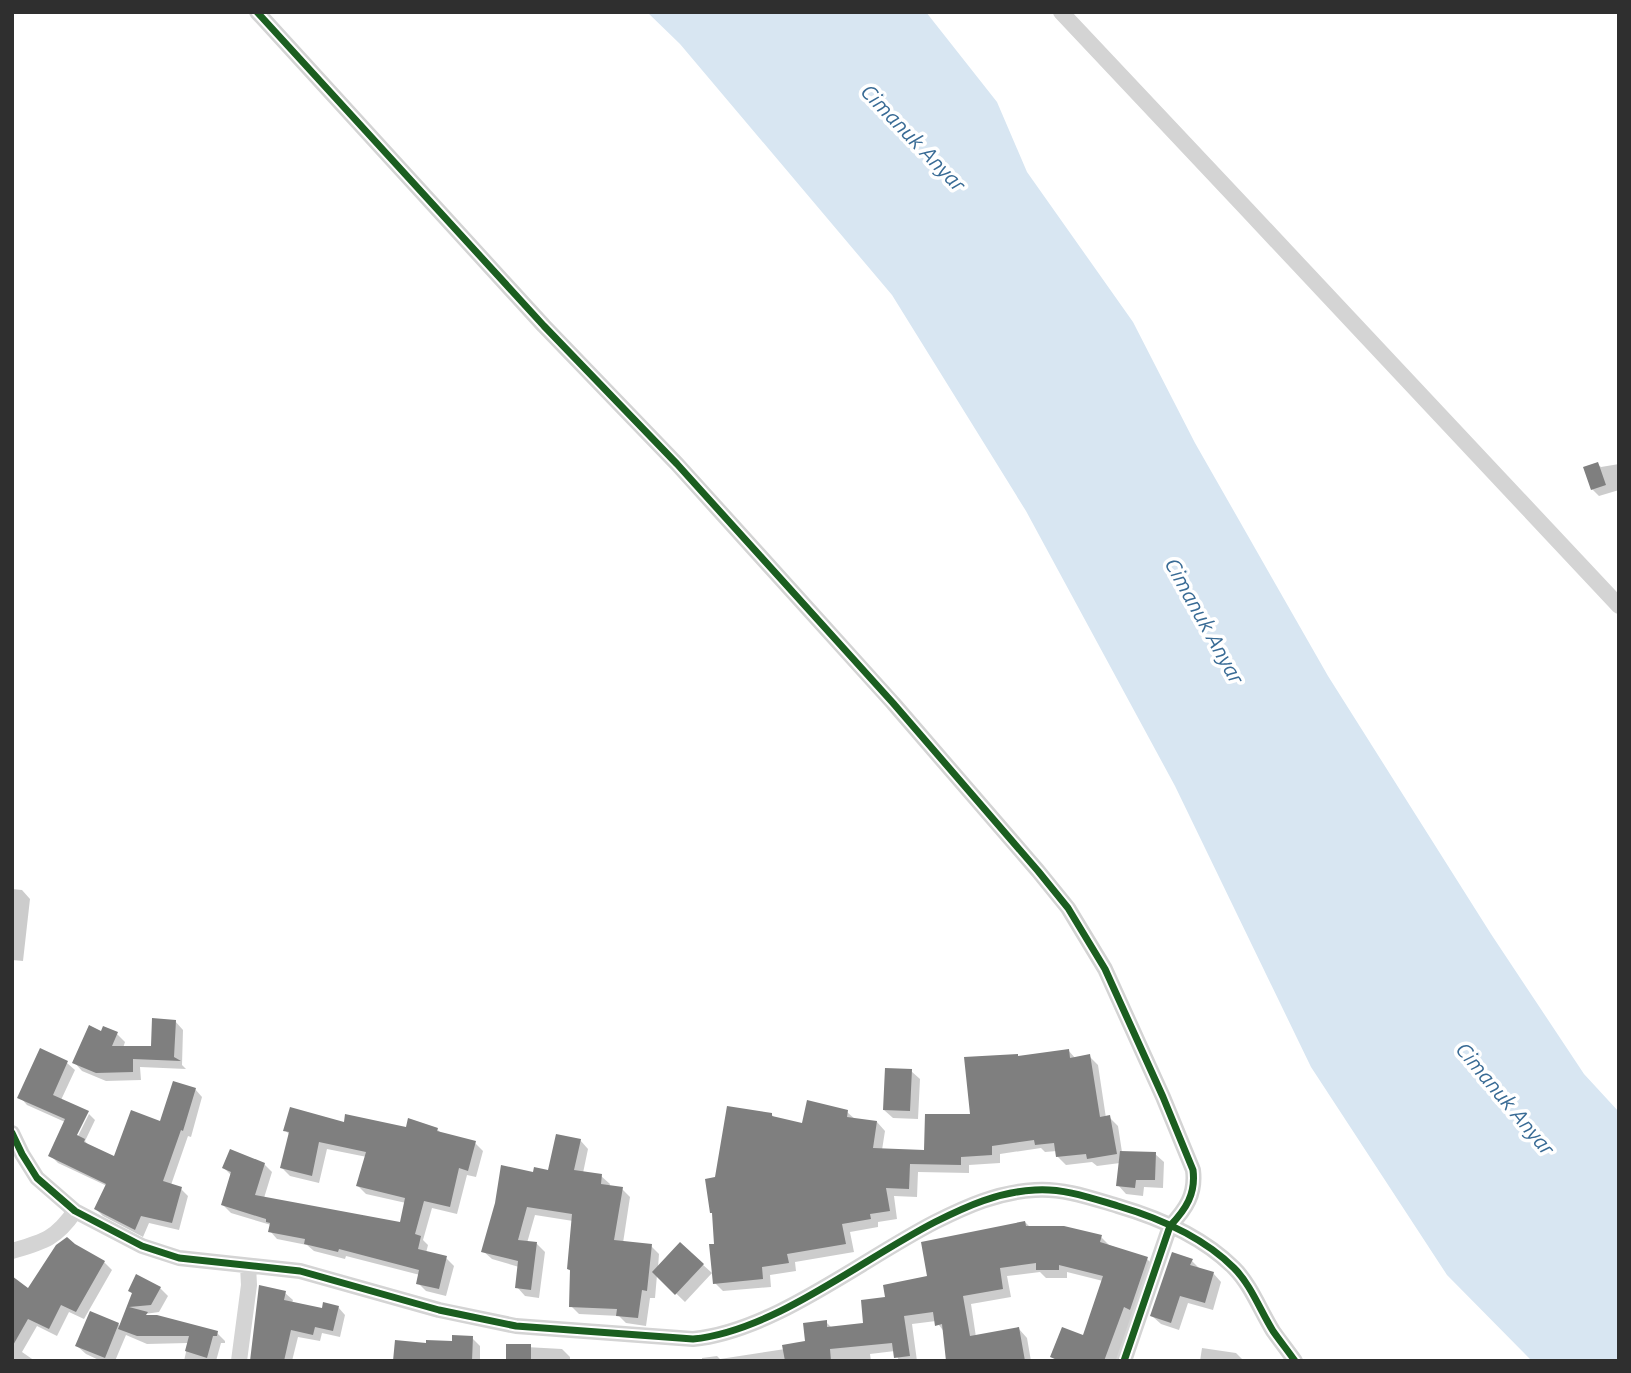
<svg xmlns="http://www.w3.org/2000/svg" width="1631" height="1373" viewBox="0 0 1631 1373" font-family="Ubuntu,sans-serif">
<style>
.water{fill:#d8e6f2}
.shadow{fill:#0003}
.building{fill:#7f7f7f}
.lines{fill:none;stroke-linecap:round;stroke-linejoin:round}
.street{stroke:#d4d4d4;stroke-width:16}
.cycleway-casing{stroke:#fff;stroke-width:11}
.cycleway{stroke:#1b5e20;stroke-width:7}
.labels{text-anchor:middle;stroke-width:7;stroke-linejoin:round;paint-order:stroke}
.water-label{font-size:21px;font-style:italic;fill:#396b95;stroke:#fff}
</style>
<rect width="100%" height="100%" fill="#fff"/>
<path class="water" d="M647,12H926L997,102L1027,172L1133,322L1195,443L1328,676L1491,934L1584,1074L1619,1112V1361H1532L1447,1275L1311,1067L1175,786L1026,511L892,295L680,44Z"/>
<path class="shadow" d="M1597,464L1601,467L1619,464V490L1599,496L1592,489Z
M12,889L22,890L30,899L23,961L12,960Z
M175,1021L183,1030L182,1065L186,1069L140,1067L141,1080L106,1081L82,1071L74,1062L102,1033L117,1034L125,1042L123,1048H152Z
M1068,1050L1076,1059L1089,1056L1098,1065L1106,1118L1109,1117L1118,1126L1122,1152L1155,1154L1164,1162L1163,1188L1144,1187L1143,1196L1126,1194L1118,1185L1120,1163L1097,1166L1092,1162L1066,1165L1057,1156V1151L1045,1152L1041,1148L1000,1154V1163L969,1165V1173L918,1172L917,1197L894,1196L897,1219L878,1222V1227L850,1232L854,1252L795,1262L796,1271L770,1275L771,1287L723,1291L714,1282L717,1179L772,1115L775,1119L803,1126L847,1112L856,1120L877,1122L885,1131L882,1150L926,1152L972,1116L1017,1055L1020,1058Z
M41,1051L67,1063L75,1070L61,1100L88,1113H86L71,1143L74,1144L89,1114L95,1120L85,1141L91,1148L115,1159L161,1123L195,1089L202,1097L191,1137L188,1136L171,1185L181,1189L188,1196L179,1230L149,1223L143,1237L103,1216L96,1209L107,1186L58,1163L50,1155L65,1122L27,1105L20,1097Z
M911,1071L920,1079L918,1119L893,1118L884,1110Z
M345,1124L407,1129H437L442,1134L475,1143L483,1151L476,1177L467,1175L457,1214L432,1208L423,1240L428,1245L426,1253L446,1258L454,1266L446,1296L426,1291L418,1283L420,1275L346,1256L345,1259L314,1251L307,1245L277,1239L270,1231L271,1225L231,1213L223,1205L232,1176L224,1168L264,1164L272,1172L264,1198L401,1225L406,1203L366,1194L358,1186L367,1157L327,1149L319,1183L290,1176L282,1168L290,1135L285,1130Z
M580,1140L588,1149L583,1173L601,1176L610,1184L609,1187L622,1189L630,1197L623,1243L651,1246L659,1254L658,1268L680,1244L712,1273L685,1302L657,1275L655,1298H650L646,1326L626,1323L619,1316L579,1314L571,1306L572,1272L568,1269L573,1221L535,1215L527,1243L537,1244L545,1252L539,1298L525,1296L517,1287L519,1267L492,1259L483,1251L535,1174L550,1172Z
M1025,1222L1030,1227L1101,1237L1109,1245L1147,1259L1156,1268L1133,1315L1116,1361H1056L1052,1356L1084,1337L1103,1281L1067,1272V1278H1046L1040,1272L1007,1276L1011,1297L971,1304L976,1337L1019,1329L1027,1338L1031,1361H948L945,1333L936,1321L912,1324L917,1361H899L895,1351L870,1354L871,1361H702V1358L717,1356L720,1359L785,1349L807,1343L826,1322L832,1328L865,1324L887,1299L929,1278Z
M1192,1261L1201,1270L1213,1273L1221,1282L1213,1310L1188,1303L1179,1330L1161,1324L1152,1316Z
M104,1262L112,1270L84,1319L69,1312L57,1336L37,1326L22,1352L35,1361H12V1324Z
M160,1288L168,1296L159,1312L145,1314V1316L217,1333L225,1341V1343H221L216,1361H184L188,1343L147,1344L126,1335L115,1361H101L86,1354L77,1346L118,1324L121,1327L133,1294L130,1291Z
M285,1293L293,1300L292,1303L323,1310L338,1307L345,1315L340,1337L322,1333L320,1341L298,1337L292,1361H251Z
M472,1338L480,1346V1359L507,1361H395L428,1345L454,1343Z
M507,1346L562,1349L570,1357V1361H508Z
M1202,1348L1236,1353L1244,1361H1200Z"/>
<path class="building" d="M1598,462L1606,485L1591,490L1583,467Z
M152,1018L176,1020L174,1057L181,1061L133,1059V1072L96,1073L72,1063L89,1025L101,1031L103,1026L118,1032L112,1046H151Z
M40,1048L68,1061L53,1095L89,1111L77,1135L85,1139L84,1142L114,1156L131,1110L160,1121L173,1081L196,1088L183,1131L181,1130L163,1181L182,1187L172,1223L141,1216L135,1230L94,1209L106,1184L48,1156L65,1119L17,1098Z
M1069,1049L1070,1058L1090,1054L1100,1117L1110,1115L1117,1154L1087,1159L1086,1154L1056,1157L1054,1143L1035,1145L1034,1140L992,1146V1155L961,1157V1165L910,1164L909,1189L886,1188L890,1211L870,1214L871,1219L842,1224L846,1244L787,1254L789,1263L762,1267L763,1279L713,1284L709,1244H714L712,1213H710L705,1179L715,1177L727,1106L772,1113V1116L802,1123L807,1100L848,1110L847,1117L877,1121L873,1148L924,1150L925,1114H970L964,1057L1018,1054V1056Z
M885,1068L912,1069L910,1111L883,1110Z
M290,1107L344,1122L345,1114L406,1127L408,1118L438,1128L437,1131L476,1141L468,1171L459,1168L450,1207L424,1201L415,1234L421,1236L418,1249L447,1256L439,1289L416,1284L419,1270L339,1249L338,1252L304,1244L305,1239L268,1232L270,1223L266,1222V1219L221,1205L231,1172L222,1168L230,1149L265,1163L255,1195L400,1222L405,1198L356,1186L366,1152L319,1142L312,1176L280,1168L289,1132L283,1131Z
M556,1134L581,1139L574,1170L602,1174L601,1184L623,1187L614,1240L652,1244L647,1291L642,1290L638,1318L616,1316L617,1309L569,1307L570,1270L567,1269L572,1214L527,1207L518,1240L537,1242L531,1290L515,1288L518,1261L481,1252L495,1203L501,1165L533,1172L534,1167L548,1170Z
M1120,1151L1156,1152L1155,1180H1136L1135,1188L1116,1186Z
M1025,1221L1026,1226H1064L1102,1235L1100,1242L1148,1257L1130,1310L1124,1307L1104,1361H1060L1050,1357L1062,1327L1083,1335L1103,1276L1059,1265V1270H1036V1263L1000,1268L1003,1289L963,1296L970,1336L1019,1327L1025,1361H946L942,1324L935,1326L933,1312L904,1316L910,1356L894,1358L892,1343L830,1349L831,1361H785L782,1345L805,1341L803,1323L827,1320V1327L863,1323L861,1300L885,1297L883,1285L927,1276L921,1242Z
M67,1237L75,1244L105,1261L76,1312L61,1305L49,1329L28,1319L12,1347V1276L28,1288L56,1245Z
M680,1242L704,1264L675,1295L652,1272Z
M1172,1252L1193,1259L1190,1265L1214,1272L1205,1303L1180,1296L1171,1323L1150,1316Z
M136,1274L161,1287L151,1305L129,1307L148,1312L146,1315H157L218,1331L217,1336H213L207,1358L185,1351L189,1336H137L118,1329L132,1293L128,1291Z
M259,1285L286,1291L284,1300L322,1308L323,1302L339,1306L333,1331L315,1327L313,1335L291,1330L284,1361H250Z
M90,1311L119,1323L105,1358L75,1346Z
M452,1335L473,1336L472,1361H393L395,1340L426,1343V1340L452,1341Z
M506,1344H531V1361H506Z"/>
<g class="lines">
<path class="street" d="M257,12L544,326L677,464L893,703L1038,871L1068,908L1105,969L1163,1097L1193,1170C1196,1194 1186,1209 1170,1226L1124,1361
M1061,12C1247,210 1434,407 1619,606
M12,1133L22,1154L37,1178L75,1211L142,1246L179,1258L300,1271L439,1310L516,1326L693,1339C774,1331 861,1260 935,1222C967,1206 998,1192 1035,1190C1063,1188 1091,1198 1118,1206C1159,1218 1203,1237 1234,1268C1251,1285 1260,1310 1273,1331C1280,1341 1288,1351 1295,1361
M12,1251C43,1242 56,1239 75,1211
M239,1361L249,1285L248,1266"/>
<defs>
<path id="cycleway" d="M257,12L544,326L677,464L893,703L1038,871L1068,908L1105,969L1163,1097L1193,1170C1196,1194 1186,1209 1170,1226L1124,1361
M12,1133L22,1154L37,1178L75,1211L142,1246L179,1258L300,1271L439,1310L516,1326L693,1339C774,1331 861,1260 935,1222C967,1206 998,1192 1035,1190C1063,1188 1091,1198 1118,1206C1159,1218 1203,1237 1234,1268C1251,1285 1260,1310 1273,1331C1280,1341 1288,1351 1295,1361"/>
</defs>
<use href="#cycleway" class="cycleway-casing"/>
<use href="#cycleway" class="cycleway"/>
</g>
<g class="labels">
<g class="water-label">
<text transform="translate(913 138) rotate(46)" y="7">Cimanuk Anyar</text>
<text transform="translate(1204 621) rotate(61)" y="7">Cimanuk Anyar</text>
<text transform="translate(1505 1099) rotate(50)" y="7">Cimanuk Anyar</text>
</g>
</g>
<rect width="1631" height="1373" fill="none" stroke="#2f2f2f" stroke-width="28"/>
</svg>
